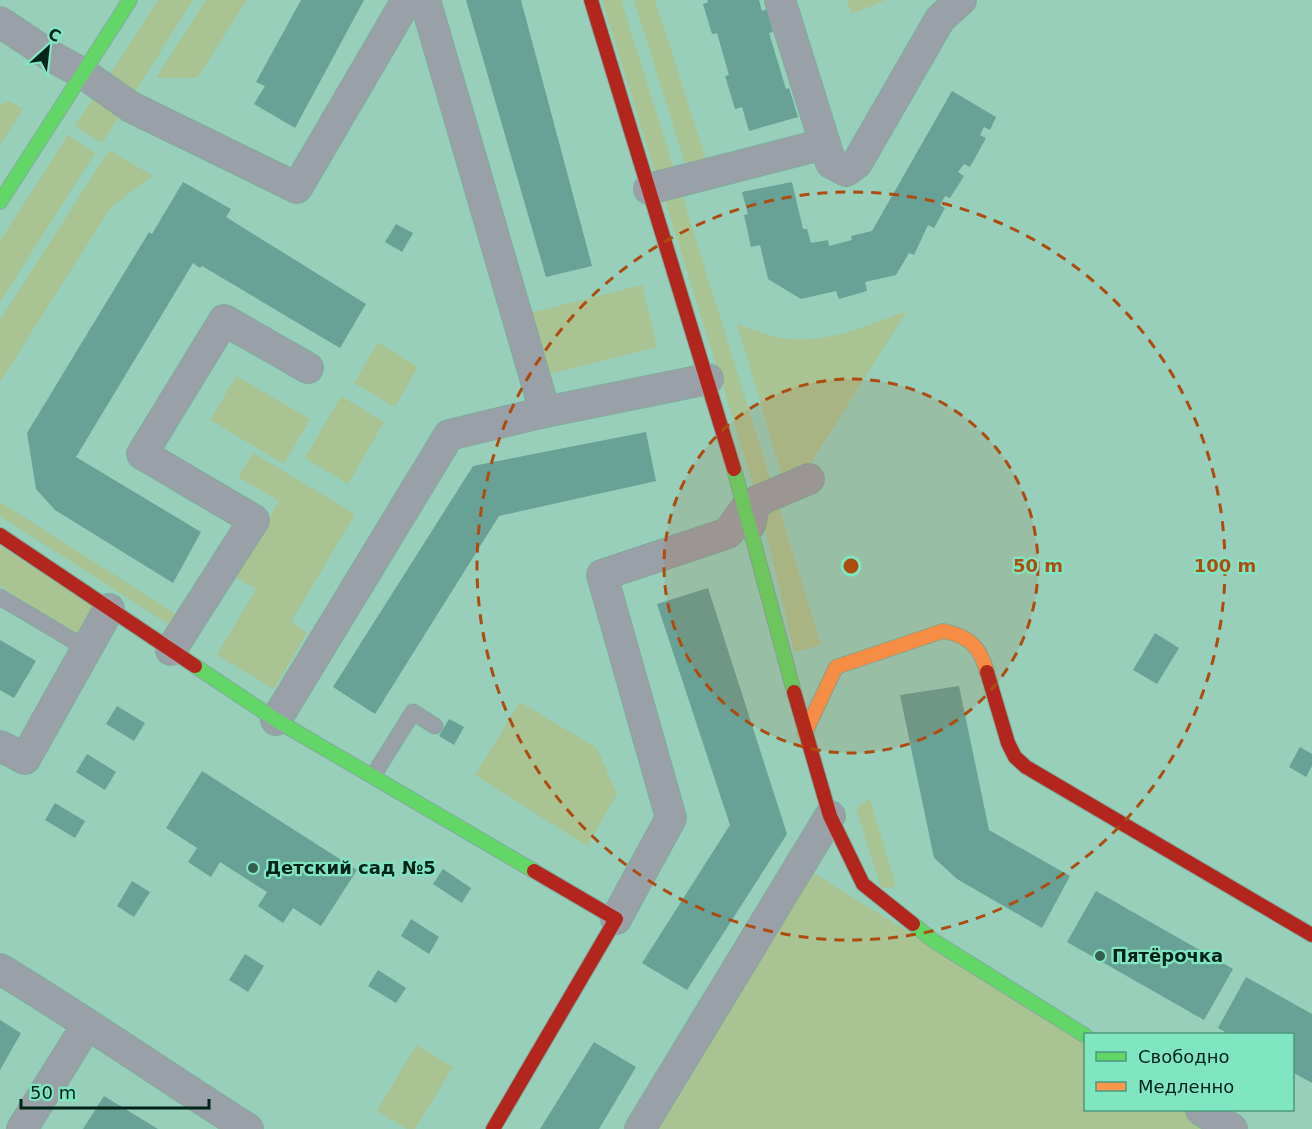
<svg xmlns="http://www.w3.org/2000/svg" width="1312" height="1129" viewBox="0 0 1312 1129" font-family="'DejaVu Sans',sans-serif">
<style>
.green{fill:#aac392}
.building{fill:#68a196}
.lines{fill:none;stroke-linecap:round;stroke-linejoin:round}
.lane-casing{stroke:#80ac9c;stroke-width:17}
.street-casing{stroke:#80ac9c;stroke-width:32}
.fast-casing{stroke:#80ac9c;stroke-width:16}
.slow-casing{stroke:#80ac9c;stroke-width:16}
.jam-casing{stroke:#80ac9c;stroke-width:16}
.lane{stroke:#99a0a7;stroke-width:15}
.street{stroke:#99a0a7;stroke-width:30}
.fast{stroke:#63d668;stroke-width:14}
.slow{stroke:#ff974d;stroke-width:14}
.jam{stroke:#b3261e;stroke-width:14}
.ring{fill:none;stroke:#ae4c0f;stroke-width:3;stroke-dasharray:10 8}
.poi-dot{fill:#365f51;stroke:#80e6c1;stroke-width:2}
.labels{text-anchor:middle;stroke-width:4.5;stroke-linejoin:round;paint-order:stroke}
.poi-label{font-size:18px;font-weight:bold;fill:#022318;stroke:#80e6c1;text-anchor:start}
.centre{fill:#ae4c0f;stroke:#80e6c1;stroke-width:3}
.ring-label{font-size:18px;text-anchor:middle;font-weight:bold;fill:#ae4c0f;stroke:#80e6c1;stroke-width:4.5;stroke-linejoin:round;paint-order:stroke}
</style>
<rect width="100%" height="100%" fill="#97cfbb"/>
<path class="green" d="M158,0H193L131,98L105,82Z
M206,0H247L197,78H156Z
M602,0H621L673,166L655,172Z
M634,0H655L706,160L686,166Z
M847,0H886L852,14Z
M95,95L122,112L102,143L75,126Z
M10,101L23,109L0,145V105Z
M68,135L95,153L0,302V241Z
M111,151L153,176L111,207L0,382V320L106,155Z
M682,195L771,481L754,487L665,200Z
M642,285L657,347L546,375L530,313Z
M907,311L807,469L782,476L737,324C753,329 773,338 790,339C831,343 870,324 907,311Z
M378,342L418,367L395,407L354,383Z
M236,376L310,419L284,464L210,420Z
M341,396L384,422L348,484L305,458Z
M253,453L355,514L291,622L307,633L274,689L217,655L256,589L234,576L279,501L238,477Z
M776,498L821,645L794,652L760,504Z
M0,502L179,616L173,627L0,516Z
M0,546L94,606L77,634L0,586Z
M520,702L597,748L617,794L587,846L475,775Z
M870,799L896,887L881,888L856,808Z
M804,867L1085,1042L1086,1110H1193L1225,1129H644Z
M416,1045L453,1067L415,1129H407L377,1111Z"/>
<path class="building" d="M301,0H364L295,128L254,104L265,86L256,82Z
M466,0H521L592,266L546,277Z
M707,0H759L762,11L767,9L773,32L769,33L786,89L789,88L798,117L749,131L742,107L735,109L725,76L729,75L717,33L712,34L703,4L708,2Z
M952,91L996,117L990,130L984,127L980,135L986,138L970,167L964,164L958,172L964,176L950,198L945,196L940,205L945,208L934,228L928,225L914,255L909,253L896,275L865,282L867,291L839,299L836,291L801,299L768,279L760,245L751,247L744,215L748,214L742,192L792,182L803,229H807L811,243L828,240L829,246L852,240L851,236L872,231Z
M183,182L231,209L226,217L366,304L340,348L202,266L200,268L193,263L76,457L201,532L173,583L55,510L36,489L27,433L149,232L152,234Z
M396,224L413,233L402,252L385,242Z
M646,432L656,481L499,516L375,714L333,687L473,466Z
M708,588L787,834L687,990L642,963L730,825L657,604Z
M1155,633L1179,648L1157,684L1133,670Z
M0,640L36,661L14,698L0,690Z
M959,686L989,830L1070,876L1042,928L957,879L934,858L900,695Z
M117,706L145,723L134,741L106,724Z
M449,719L464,727L454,745L439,736Z
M1300,747L1312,754V766L1306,777L1289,767Z
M87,754L116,772L105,790L76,772Z
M202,771L357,870L321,926L293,908L283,923L258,906L267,892L220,862L211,877L188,862L197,848L166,828Z
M55,803L85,821L75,838L45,820Z
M443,869L471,888L462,903L433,884Z
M132,881L150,892L134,917L117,906Z
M1096,891L1233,969L1204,1020L1067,942Z
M411,919L439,937L429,954L401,936Z
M245,954L264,966L248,992L229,980Z
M378,970L406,988L396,1003L368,986Z
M1246,977L1312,1014V1083L1292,1072V1034H1229L1218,1028Z
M0,1020L21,1033L0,1070Z
M594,1042L636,1067L599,1129H540Z
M104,1096L158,1129H83Z"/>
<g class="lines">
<defs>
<path id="lane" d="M0,597L87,649
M373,776L413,712L435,726"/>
<path id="street" d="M425,0L545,412
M780,0L831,163L846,171L857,163L940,19L961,0
M0,22L51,56L84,74L131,107L297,188L407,0
M649,189L824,144
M750,525L755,502L809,479
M171,650L254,520L142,454L224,320L308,368
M276,720L449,435L545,412L708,379
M0,746L25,759L109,609
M616,919L671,818L602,575L728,533L745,509
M0,969C84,1020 165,1076 248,1129
M1201,1110L1232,1129
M22,1129L87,1025
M640,1129L830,816"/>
<path id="fast" d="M0,202L130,0
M734,469L794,692
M195,666L276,720L534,871
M913,924L934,941L1086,1036"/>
<path id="slow" d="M805,733L836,667L943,631C970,636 980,647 987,672"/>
<path id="jam" d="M591,0L734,469
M0,535L195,666
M987,672L1008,743L1015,757L1026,767L1312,935
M794,692L830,816L863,884L913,924
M493,1129L616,919L534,871"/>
</defs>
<use href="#lane" class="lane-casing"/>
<use href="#street" class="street-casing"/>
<use href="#fast" class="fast-casing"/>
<use href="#slow" class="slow-casing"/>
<use href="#jam" class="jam-casing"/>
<use href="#lane" class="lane"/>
<use href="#street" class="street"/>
<use href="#fast" class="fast"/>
<use href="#slow" class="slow"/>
<use href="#jam" class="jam"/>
</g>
<circle cx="851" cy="566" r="187" fill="#ae4c0f" fill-opacity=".12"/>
<g class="ring">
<circle cx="851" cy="566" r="187"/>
<circle cx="851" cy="566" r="374"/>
</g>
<g class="poi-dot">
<circle cx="253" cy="868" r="6"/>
<circle cx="1100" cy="956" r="6"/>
</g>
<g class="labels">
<g class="poi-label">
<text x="265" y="874">Детский сад №5</text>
<text x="1112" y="962">Пятёрочка</text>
</g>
</g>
<circle cx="851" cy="566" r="9" class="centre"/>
<g class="ring-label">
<text x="1038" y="572">50 m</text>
<text x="1225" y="572">100 m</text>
</g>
<rect x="1084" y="1033" width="210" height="78" fill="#80e6c1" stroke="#4e987d" stroke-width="1.5"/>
<rect x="1096" y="1052" width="30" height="9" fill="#63d668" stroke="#4e987d" stroke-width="1.5"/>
<text x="1138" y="1063" font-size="18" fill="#022318">Свободно</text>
<rect x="1096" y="1082" width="30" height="9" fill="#ff974d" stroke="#4e987d" stroke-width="1.5"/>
<text x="1138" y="1093" font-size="18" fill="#022318">Медленно</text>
<g transform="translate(48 48) rotate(27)" stroke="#80e6c1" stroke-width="4.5" paint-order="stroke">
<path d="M0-4.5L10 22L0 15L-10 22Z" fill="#022318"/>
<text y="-9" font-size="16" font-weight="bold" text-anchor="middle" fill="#022318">С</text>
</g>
<path d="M21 1099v9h188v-9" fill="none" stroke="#022318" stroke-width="3"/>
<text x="30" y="1099" font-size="18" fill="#022318" stroke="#80e6c1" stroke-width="4.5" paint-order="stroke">50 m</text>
</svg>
